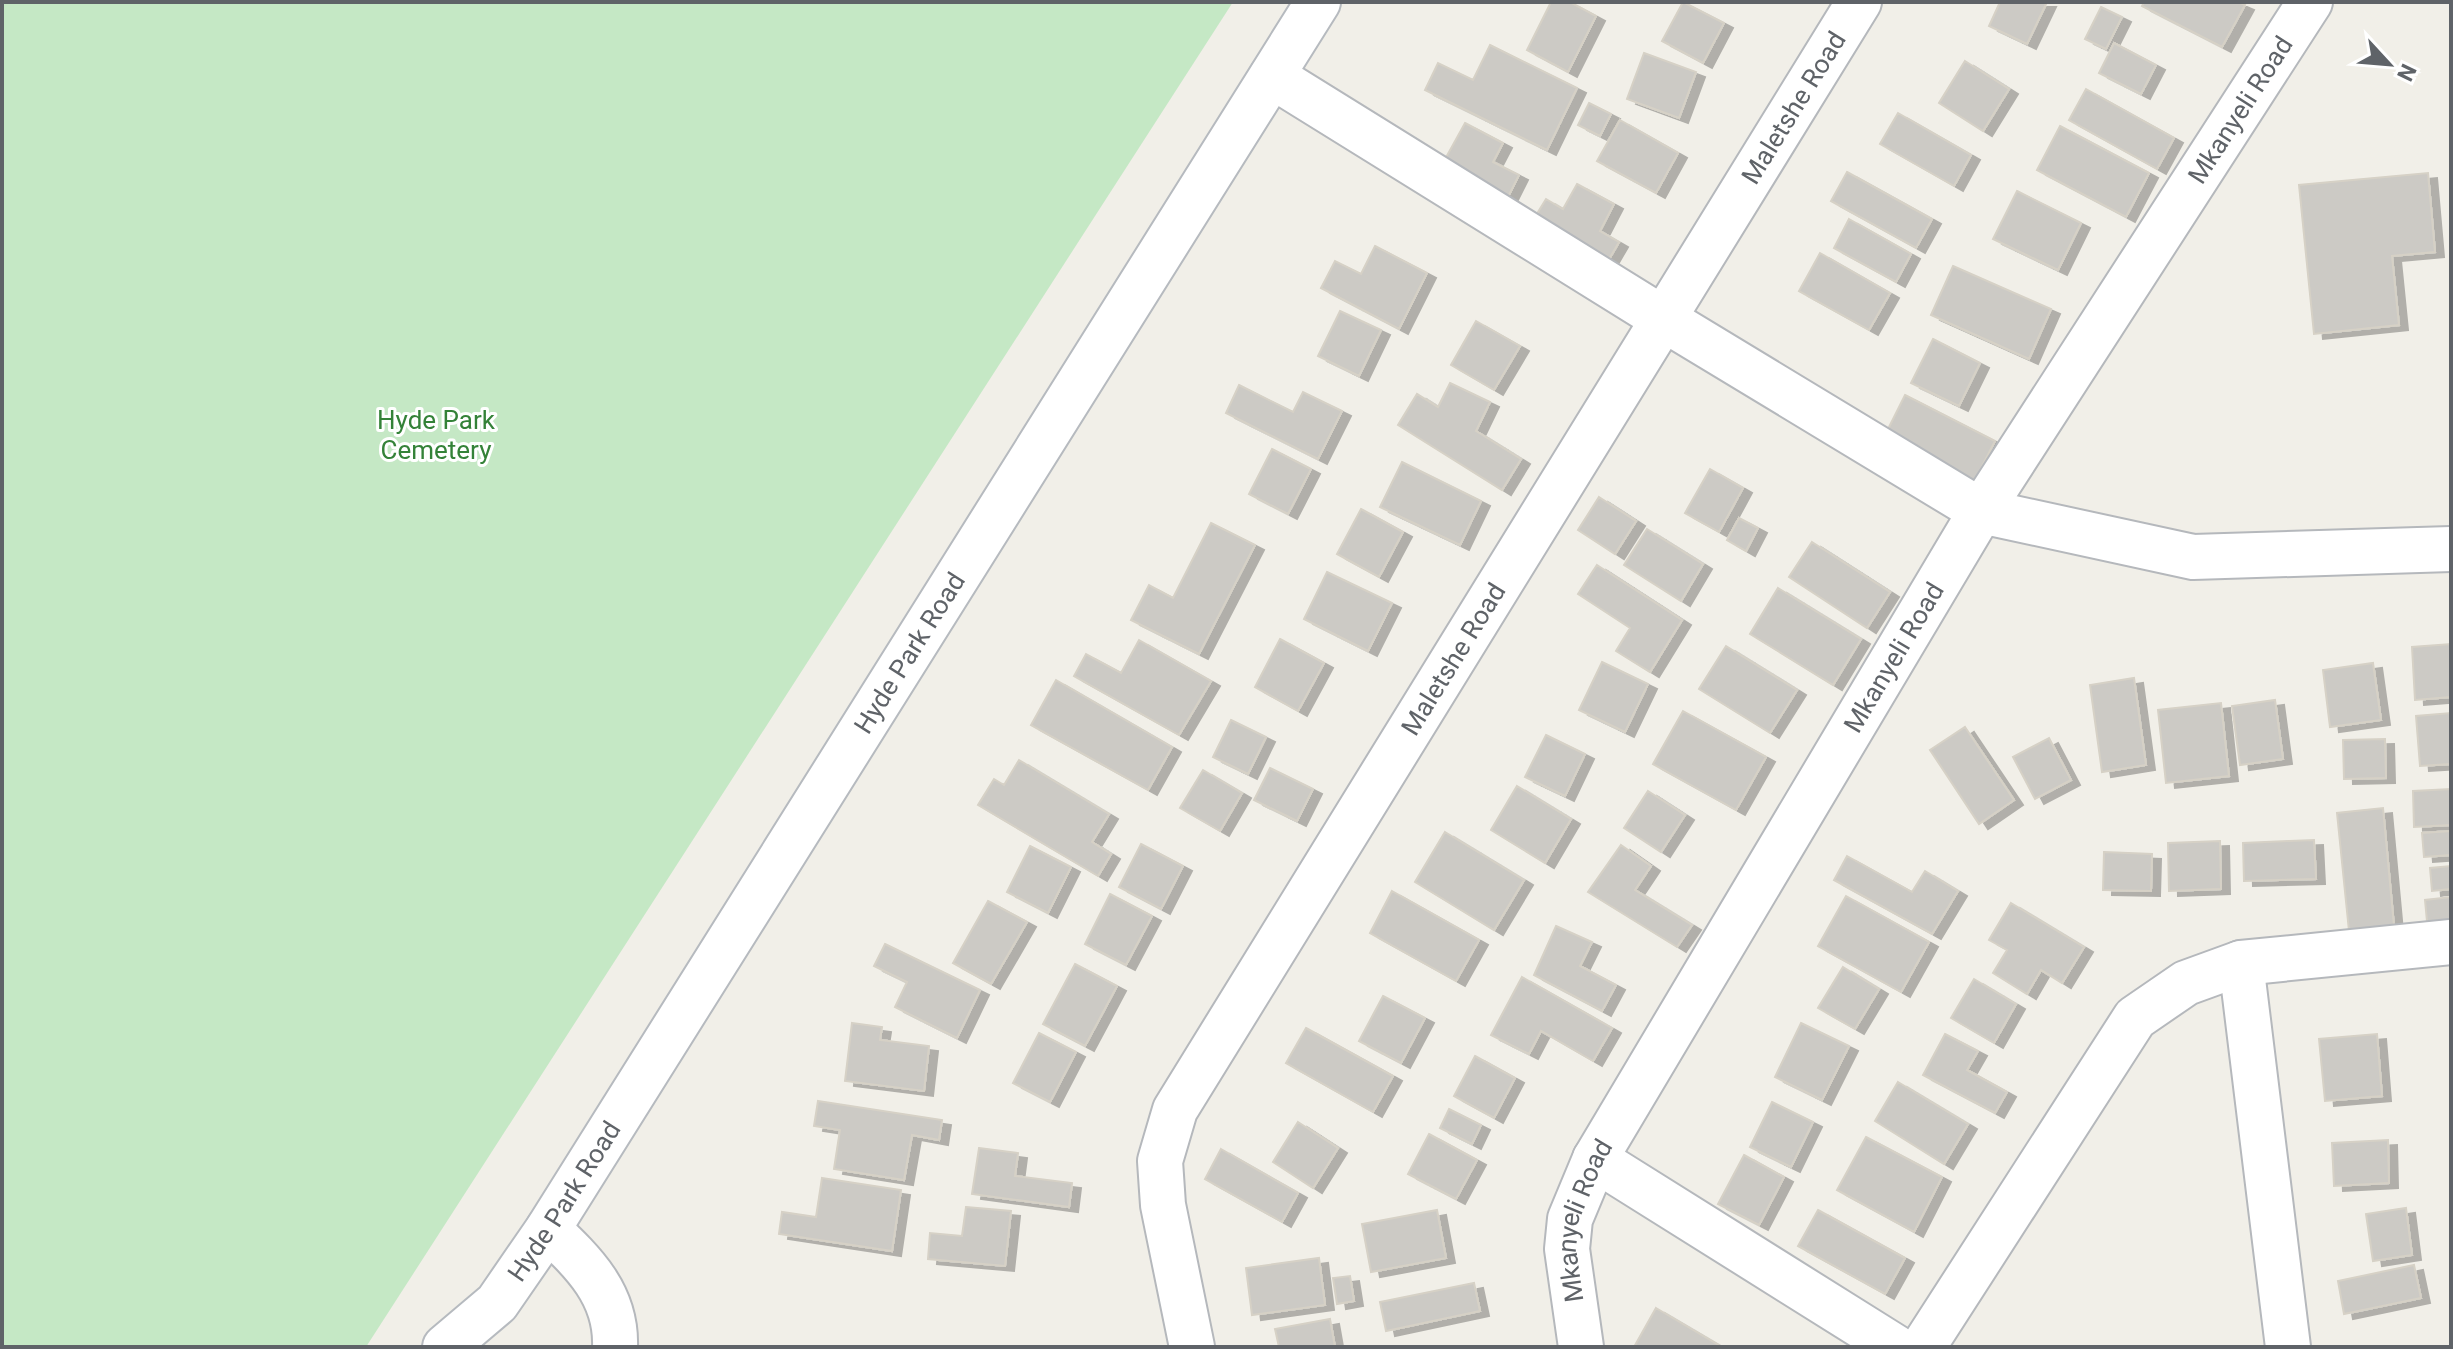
<svg xmlns="http://www.w3.org/2000/svg" width="2453" height="1349" viewBox="0 0 2453 1349" font-family="Roboto,sans-serif">
<style>
.green{fill:#c5e8c5}
.building{fill:#cccac5;stroke:#d6d1c6;stroke-width:2;filter:url(#shadow)}
.lines{fill:none;stroke-linecap:round;stroke-linejoin:round}
.street-casing{stroke:#b5b8bc;stroke-width:48}
.secondary-casing{stroke:#b6babf;stroke-width:48}
.street{stroke:#fff;stroke-width:44}
.secondary{stroke:#fff;stroke-width:44}
.labels{text-anchor:middle;stroke-width:6;stroke-linejoin:round;paint-order:stroke}
.street-label{font-size:26px;fill:#5f6368;stroke:#fff}
.park-label{font-size:26px;fill:#348238;stroke:#fff}
</style>
<defs>
<filter id="shadow"><feDropShadow dx="9" dy="5" stdDeviation="0" flood-color="#0004"/></filter>
</defs>
<rect width="100%" height="100%" fill="#f1efe8"/>
<path class="green" d="M2,2H1233L366,1347H2Z"/>
<path class="building" d="M1551,2H1570L1596,16L1568,72L1527,50Z
M1683,2L1724,23L1703,63L1662,41Z
M2000,2H2047L2027,44L1989,26Z
M2144,2H2238L2245,5L2222,47L2142,6Z
M2101,7L2122,17L2106,49L2085,39Z
M2114,43L2156,65L2141,94L2099,73Z
M1490,45L1577,88L1547,150L1425,90L1438,63L1473,80Z
M1644,53L1696,72L1679,118L1627,99Z
M1965,61L2009,89L1983,131L1939,103Z
M2086,89L2174,138L2157,169L2069,120Z
M1589,103L1611,114L1600,136L1578,125Z
M1898,113L1971,155L1954,186L1880,144Z
M1620,120L1678,153L1656,193L1597,161Z
M1465,123L1503,143L1493,162L1519,175L1504,205L1439,170Z
M2060,126L2149,173L2126,217L2037,170Z
M1847,172L1932,219L1916,248L1831,201Z
M2428,173L2435,252L2392,256L2399,325L2314,334L2299,185Z
M1577,184L1614,204L1600,231L1619,242L1604,268L1530,225L1546,199L1563,209Z
M2017,191L2081,223L2058,270L1993,239Z
M1849,219L1911,254L1896,282L1834,248Z
M1375,246L1427,273L1399,329L1321,288L1335,261L1361,274Z
M1820,253L1890,293L1869,330L1799,291Z
M1953,266L2051,309L2029,359L1931,315Z
M1340,311L1381,330L1359,376L1318,356Z
M1476,321L1520,346L1494,390L1451,365Z
M1933,339L1980,363L1959,406L1911,383Z
M1450,383L1490,402L1476,431L1521,459L1502,490L1398,425L1417,394L1438,407Z
M1239,385L1293,412L1303,392L1342,411L1318,459L1226,413Z
M1905,395L1995,441L1974,482L1884,437Z
M1272,449L1311,469L1288,514L1249,494Z
M1402,462L1481,501L1460,545L1380,507Z
M1710,469L1743,488L1719,532L1685,513Z
M1599,497L1636,521L1615,554L1578,530Z
M1361,509L1403,532L1379,577L1337,554Z
M1739,518L1758,528L1746,551L1727,540Z
M1211,523L1255,545L1199,654L1131,620L1149,585L1173,598Z
M1647,529L1703,564L1681,601L1624,565Z
M1812,542L1890,592L1867,628L1789,577Z
M1597,565L1682,620L1650,672L1616,651L1630,628L1578,594Z
M1327,572L1392,603L1368,651L1304,619Z
M1778,588L1861,639L1833,685L1750,634Z
M1280,639L1324,663L1298,711L1255,687Z
M1139,640L1211,681L1179,735L1074,676L1086,654L1121,673Z
M2451,644V697L2415,700L2412,647Z
M1726,646L1797,690L1770,733L1699,689Z
M1602,662L1648,684L1625,732L1579,710Z
M2373,663L2381,720L2330,727L2323,670Z
M2134,678L2146,765L2102,772L2090,685Z
M1056,680L1172,747L1148,790L1031,725Z
M2275,700L2283,759L2240,765L2232,706Z
M2221,703L2229,776L2166,783L2158,710Z
M1683,711L1766,757L1736,810L1653,764Z
M2451,713V764L2420,766L2416,716Z
M1231,720L1266,737L1248,774L1213,757Z
M1965,727L2014,800L1979,824L1930,750Z
M1546,735L1585,754L1565,796L1525,777Z
M2049,738L2071,780L2035,799L2013,757Z
M2385,739L2386,778L2344,779L2343,740Z
M1019,760L1109,814L1092,842L1111,854L1098,876L978,805L994,779L1004,785Z
M1270,768L1313,789L1297,821L1254,800Z
M1203,770L1242,793L1220,831L1180,808Z
M1517,786L1571,819L1545,863L1491,830Z
M2451,789V825L2414,827L2413,791Z
M1648,791L1685,815L1661,852L1624,828Z
M2383,808L2394,926L2349,931L2337,813Z
M2451,831V855L2424,857L2422,833Z
M1445,832L1524,880L1494,930L1415,882Z
M2314,840L2316,879L2244,881L2243,843Z
M2220,841L2221,889L2169,891L2168,843Z
M1141,844L1183,866L1161,909L1119,887Z
M1621,845L1651,866L1635,890L1692,925L1677,947L1588,892Z
M1030,846L1071,867L1048,913L1007,892Z
M2104,852L2152,854L2151,891L2103,890Z
M1847,856L1912,892L1925,871L1958,891L1932,934L1834,880Z
M2451,866V889L2432,891L2430,868Z
M1392,891L1479,940L1456,981L1370,933Z
M1110,894L1152,916L1126,965L1085,944Z
M1846,896L1929,942L1901,992L1818,946Z
M2451,897V930L2428,932L2425,900Z
M988,901L1027,922L991,984L953,963Z
M2011,903L2084,947L2062,983L2041,970L2027,994L1993,973L2007,950L1989,940Z
M1556,926L1592,942L1580,966L1616,985L1602,1011L1534,975Z
M885,944L980,990L957,1038L895,1007L907,982L874,966Z
M1075,964L1117,986L1085,1046L1043,1024Z
M1843,967L1879,989L1855,1029L1818,1008Z
M1522,977L1612,1028L1593,1061L1541,1031L1529,1054L1491,1035Z
M1974,979L2016,1004L1994,1043L1951,1018Z
M1383,996L1425,1018L1401,1063L1359,1041Z
M852,1023L882,1027L880,1040L929,1046L924,1091L845,1081Z
M1801,1023L1849,1046L1822,1100L1775,1077Z
M1306,1028L1393,1076L1373,1112L1286,1063Z
M1039,1033L1076,1052L1050,1102L1013,1083Z
M1945,1034L1978,1051L1967,1070L2007,1092L1995,1113L1923,1075Z
M2377,1034L2382,1096L2325,1101L2319,1039Z
M1475,1056L1515,1078L1494,1118L1454,1096Z
M1898,1082L1968,1124L1944,1164L1875,1121Z
M818,1101L942,1120L939,1140L912,1135L904,1180L834,1169L840,1130L814,1126Z
M1772,1102L1813,1122L1791,1167L1750,1147Z
M1449,1109L1481,1125L1472,1144L1440,1128Z
M1298,1122L1338,1148L1313,1188L1273,1162Z
M1429,1134L1477,1160L1456,1199L1408,1174Z
M1866,1137L1942,1177L1914,1232L1837,1190Z
M2388,1140L2389,1183L2334,1186L2332,1143Z
M979,1148L1018,1153L1015,1176L1072,1183L1069,1207L972,1194Z
M1221,1149L1298,1193L1282,1222L1205,1179Z
M1744,1155L1784,1177L1759,1225L1718,1204Z
M822,1178L901,1190L892,1251L779,1234L782,1212L816,1217Z
M966,1207L1011,1211L1005,1266L928,1259L930,1233L962,1236Z
M2406,1208L2412,1255L2373,1261L2366,1214Z
M1437,1210L1446,1258L1371,1272L1362,1224Z
M1818,1210L1905,1258L1885,1294L1798,1246Z
M1319,1258L1325,1305L1252,1315L1246,1268Z
M2414,1265L2421,1298L2344,1314L2338,1281Z
M1350,1276L1354,1301L1337,1304L1333,1278Z
M1474,1283L1480,1311L1386,1331L1380,1302Z
M1656,1308L1722,1347H1634Z
M1330,1319L1335,1347H1279L1275,1329Z"/>
<g class="lines">
<defs>
<g id="street">
<path d="M1272,76L1662,318L1981,511L2193,557L2451,549"/>
<path d="M2241,963L2288,1347"/>
<path d="M1595,1159L1895,1347"/>
<path d="M548,1229C584,1263 617,1295 615,1347"/>
<path id="s1" d="M1192,1347L1163,1205L1160,1161L1175,1110L1859,2"/>
<path id="s2" d="M1581,1347L1567,1249L1570,1219L1595,1159L1981,511L2310,2"/>
<path d="M1923,1347L2135,1018L2186,983L2241,963L2451,942"/>
</g>
<g id="secondary">
<path id="s3" d="M445,1347L497,1303L548,1229L1318,2"/>
</g>
</defs>
<use href="#street" class="street-casing"/>
<use href="#secondary" class="secondary-casing"/>
<use href="#street" class="street"/>
<use href="#secondary" class="secondary"/>
</g>
<g class="labels">
<g class="street-label">
<text dy="9" stroke="none"><textPath href="#s1" startOffset="1420">Maletshe Road</textPath></text>
<text dy="9" stroke="none"><textPath href="#s2" startOffset="1426">Mkanyeli Road</textPath></text>
<text dy="9" stroke="none"><textPath href="#s3" startOffset="838">Hyde Park Road</textPath></text>
<text dy="9" stroke="none"><textPath href="#s2" startOffset="778">Mkanyeli Road</textPath></text>
<text dy="9" stroke="none"><textPath href="#s1" startOffset="772">Maletshe Road</textPath></text>
<text dy="9" stroke="none"><textPath href="#s3" startOffset="190">Hyde Park Road</textPath></text>
<text dy="9" stroke="none"><textPath href="#s2" startOffset="130">Mkanyeli Road</textPath></text>
</g>
<g class="park-label">
<text x="436" y="429">Hyde Park<tspan x="436" dy="30">Cemetery</tspan></text>
</g>
</g>
<rect width="2453" height="1349" fill="none" stroke="#5f6368" stroke-width="8"/>
<g transform="translate(2389 64) rotate(116)" stroke="#ffffff" stroke-width="6" paint-order="stroke">
<path d="M0-6L14 30L0 20L-14 30Z" fill="#5f6368"/>
<text y="-12" font-size="22" font-weight="bold" text-anchor="middle" fill="#5f6368">N</text>
</g>
</svg>
